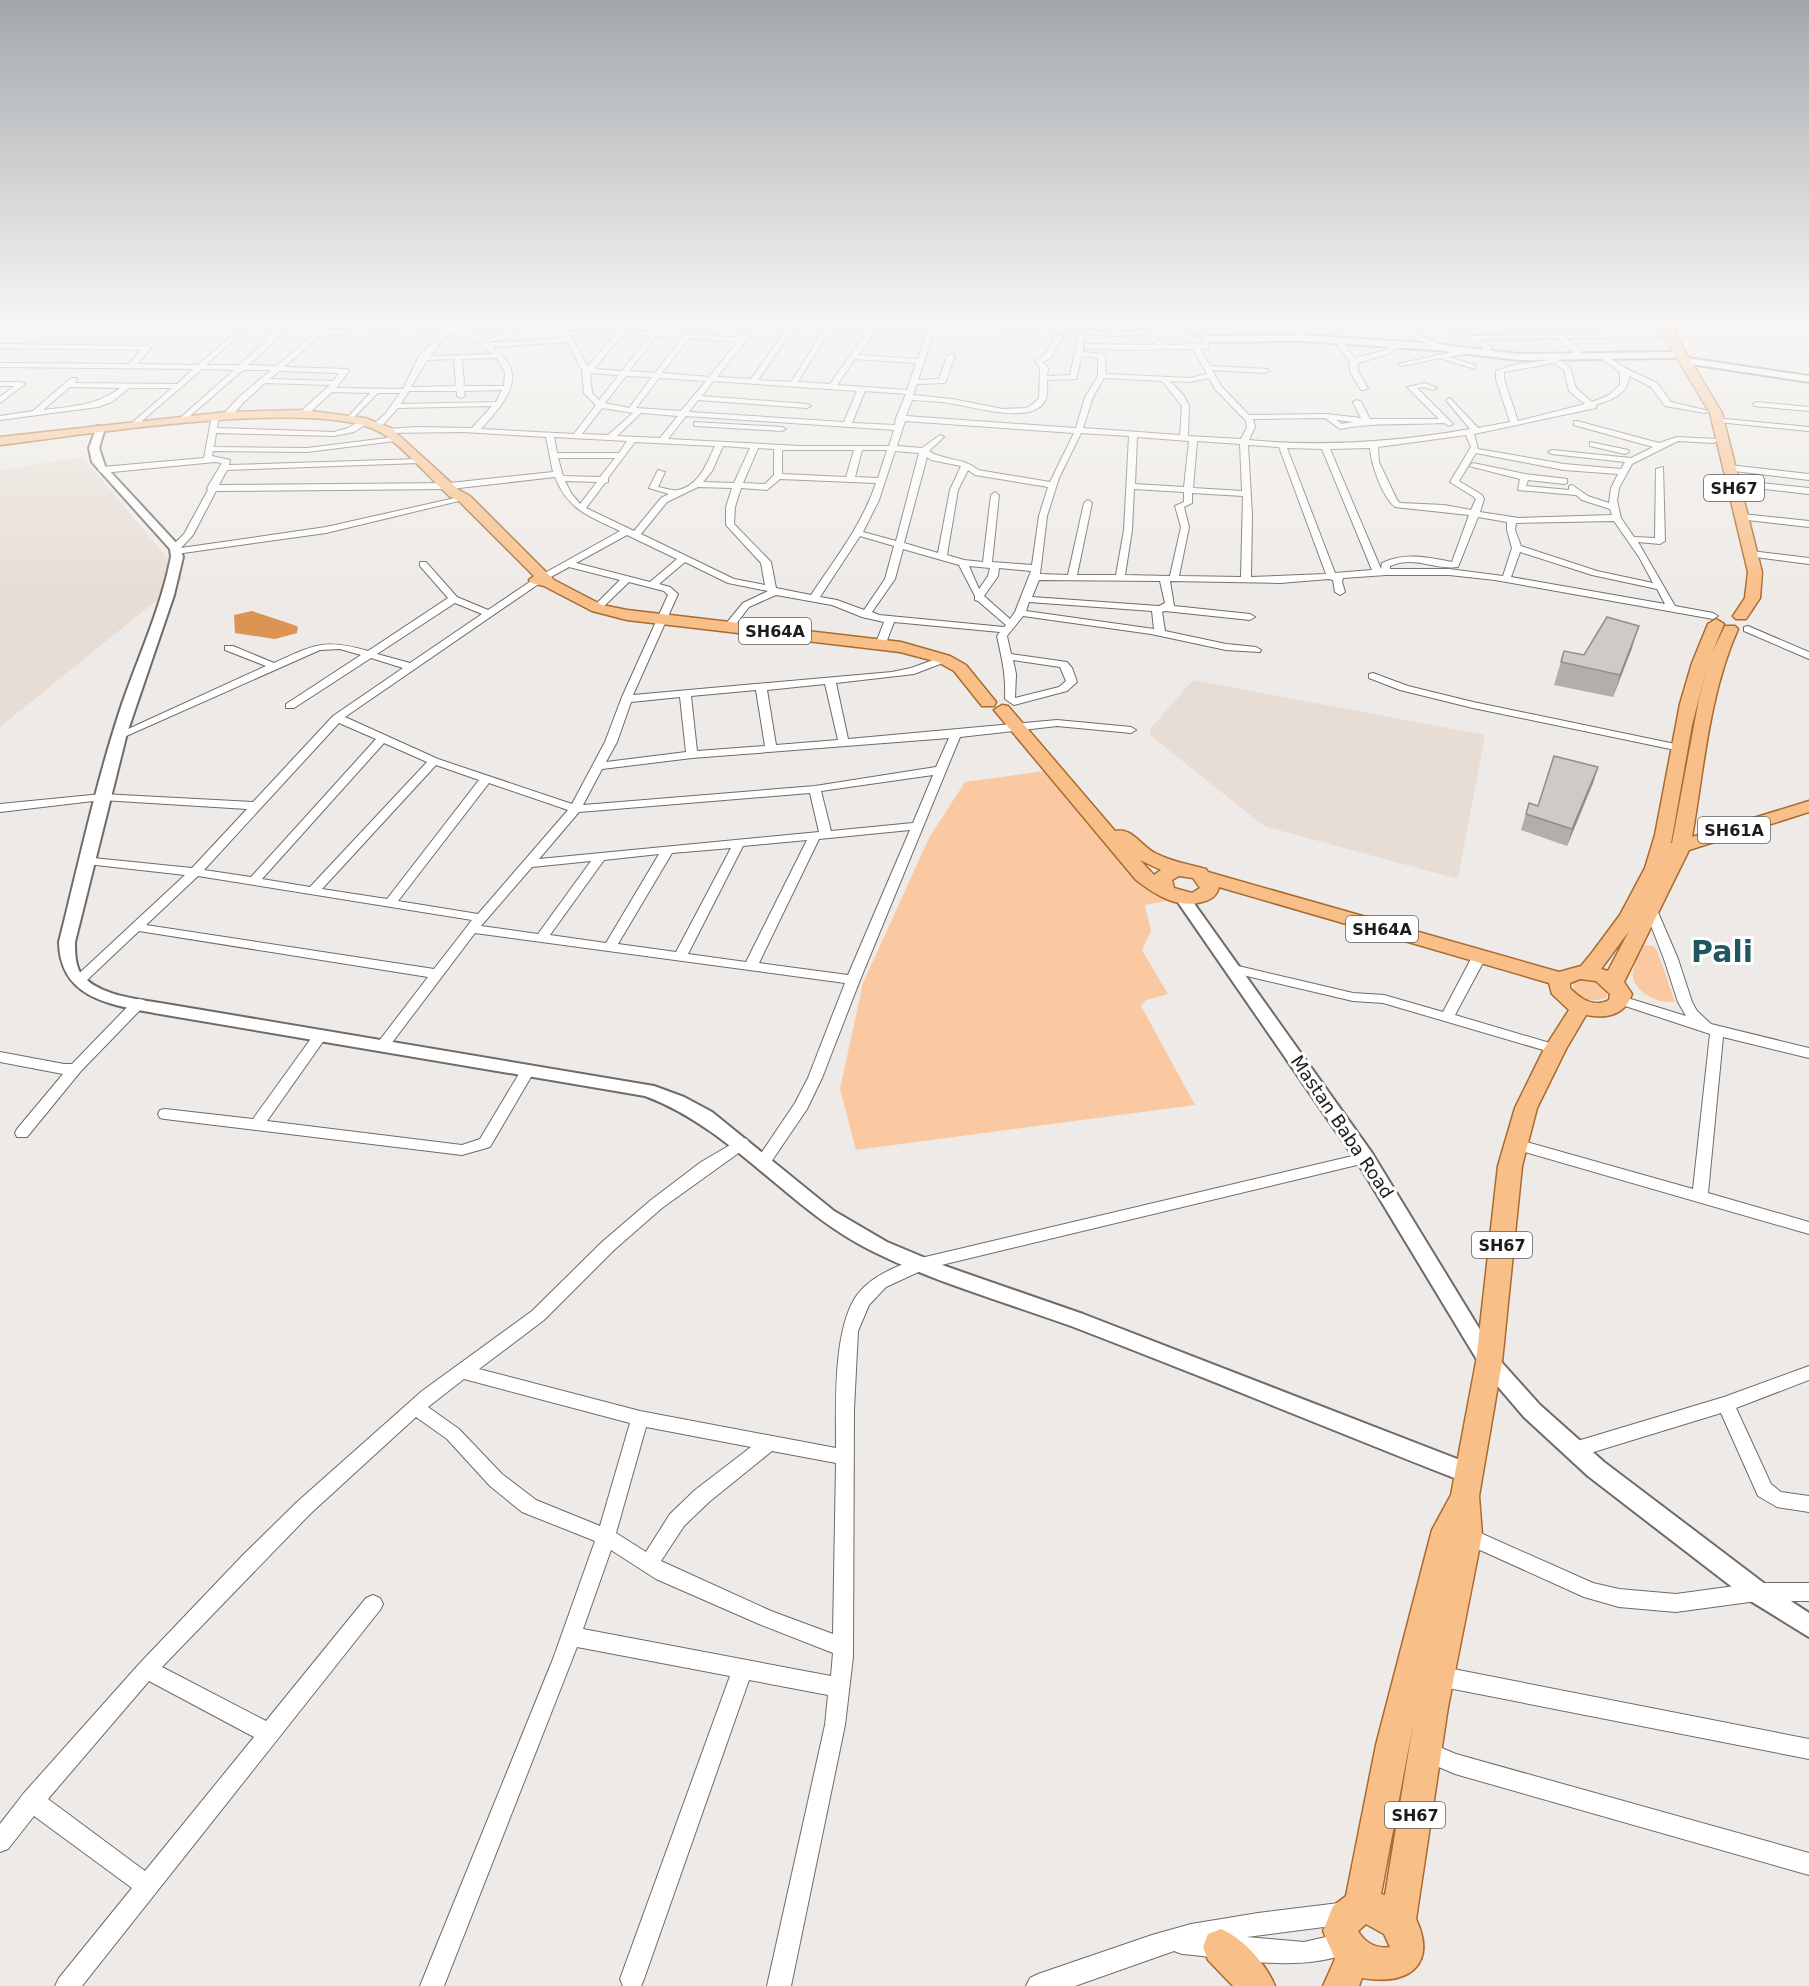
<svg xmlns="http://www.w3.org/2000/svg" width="1809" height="1986" viewBox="0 0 1809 1986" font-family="'DejaVu Sans',sans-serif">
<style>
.built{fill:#e7ddd5}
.green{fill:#fac9a2}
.water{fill:#dd9353}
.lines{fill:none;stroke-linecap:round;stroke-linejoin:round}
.minor-casing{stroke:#6e6b68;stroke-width:2}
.tertiary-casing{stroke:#6e6b68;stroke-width:4}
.primary-casing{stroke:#a96b2f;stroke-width:3}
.minor{fill:#fff;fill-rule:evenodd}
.tertiary{fill:#fff;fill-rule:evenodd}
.primary{fill:#f9bf89;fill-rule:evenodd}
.wall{fill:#b1aeab}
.shaded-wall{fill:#908d8b}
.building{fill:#cecac7;stroke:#908d8b;stroke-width:1.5}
.labels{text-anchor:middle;stroke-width:6;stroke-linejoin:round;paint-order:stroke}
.shield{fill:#fff;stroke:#61605f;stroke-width:1.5}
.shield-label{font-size:16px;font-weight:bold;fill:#1d1c1b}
.street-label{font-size:18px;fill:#1d1c1b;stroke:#fff}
.town-label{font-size:30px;font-weight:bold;fill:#1e5760;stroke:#fff}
</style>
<rect width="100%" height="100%" fill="#eeeae7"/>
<path class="built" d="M83,457L184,578L0,727V470Z
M1193,680L1485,735L1458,879L1264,826L1151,736L1150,729Z"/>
<path class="green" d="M1052,770L1167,901L1145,905L1151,931L1142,950L1168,994L1146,1000L1141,1006L1195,1105L856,1150L840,1089L863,983L929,838L965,782Z
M1641,945L1654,946L1658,953L1675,1002C1660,1004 1636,994 1633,977C1632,968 1639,954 1641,945Z
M1585,978L1597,981L1607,989V997C1596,1003 1585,1000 1575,993L1573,983Z"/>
<path class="water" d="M252,611L294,625L298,627L297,633L275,639L235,633L234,615Z"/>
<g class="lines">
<defs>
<path id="minor" d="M54,320L51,322L0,325V321Z
M252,320H261L250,325L206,365H239L263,343L284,320H291L269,347L248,365L277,366L315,333L323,320H329L323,331C368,327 420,314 463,331L482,320H489L469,334L477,337L502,320H509L481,339L487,343L565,338L560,320H566L568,331L626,329L634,320L928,327L930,322L925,320H951L1115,332L1144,330L1166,345L1202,344L1204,337H1210L1208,348L1200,349L1210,366L1268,369L1269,371L1265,373L1212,370L1221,386L1249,415L1327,414L1361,418L1353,402L1357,400L1361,402L1370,419H1439L1407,387L1425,383L1437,388L1433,390L1424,387L1417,388L1453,424L1449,426L1444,423C1409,425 1374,422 1340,429L1325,418L1253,419L1255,427L1249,440C1324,447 1396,442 1470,429L1446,400L1450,398L1478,428L1510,422L1496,379V371L1513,365L1549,360L1546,357L1550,355L1570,367L1576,388L1592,402L1609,395L1620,385V372L1601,358V354H1604L1625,368L1657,383L1671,402L1709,411L1705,413L1665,406L1651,387L1629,376C1629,394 1611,400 1596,405V408L1474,434L1478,449L1564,464L1621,469L1625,462L1552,454L1548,452L1552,450L1631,458L1653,447L1574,425V421H1577L1659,443L1677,437L1716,439L1717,441L1713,443L1678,441L1632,464L1619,488L1617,501L1621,518L1634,537L1655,538L1656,469L1663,467L1665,541L1660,544L1638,542L1675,606L1713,613L1718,616L1713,619L1495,580L1449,575H1386L1343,578L1342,582L1345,592L1340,595L1335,592L1333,580L1329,579L1280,583L1170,581L1174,606L1250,614L1255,617L1250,620L1165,611L1162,612L1165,631L1226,644L1256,647L1261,650L1260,652L1226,650L1151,634L1023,616L1007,636L1011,654L1067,662L1072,668L1077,682L1067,691L1014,705L1005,699C1006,674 1002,659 997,636L1000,632L894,622L886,643L881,646L876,643L884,622L862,617L832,605L776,595L749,607L733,628L729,629L724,626L743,603L768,591L728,583L685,562L659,584L670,587L678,594L633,695L892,672L911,668L944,656L948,657V661L914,674L836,683L848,739L1057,720L1131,727L1136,730L1131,733L1057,726L960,737L860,980L822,1078L807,1109L769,1165H759L756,1161L795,1103L808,1078L845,983L475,933L388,1048L383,1050L376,1045L428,977L139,931L84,983L79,984L72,980L185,875L87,864L83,863L81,860L83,857L192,868L247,809L102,800L0,812V804L102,794L253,802L333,716L403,668L371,658L294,708H286V704L361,655L340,649L320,650L124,737H116L115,735L266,666L225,650V646H233L274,663C314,645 324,638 368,651L448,598L420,566V562H426L457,597L488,610L534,579L620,531C589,516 568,510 555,477L450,489L216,491L193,535L181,548L326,527L455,498L459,501L326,533L176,554L173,553L170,548L184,534L208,490L207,488L222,463L215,462L102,473L98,470L102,467L204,458L212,415L219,417L217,428L334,432L348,428L362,420L369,422L354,432L334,436L216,433L214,447L307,448L395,437L399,439L395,441L307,452L213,451L212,456L230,460L229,465L419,459L423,461L419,463L227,470L219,485L450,483L553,472L546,437L462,432L387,433L383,431L387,429L416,427L472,428L492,406L398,408L380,428H374V424L386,413L400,393H378L351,420L347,418L370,393L332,392L306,416H300V412L330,385L265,383L244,402L230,418H224V414L238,398L271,370H243L183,422L179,420L180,418L234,370L202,369L136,426L132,424L133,422L172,388H129L112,402L98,407L0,420V416L33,411L71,378H77L75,383L177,384L193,369L0,367V363L129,364L141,350L0,348V344L147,346L151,348L137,364L198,365L246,323ZM639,322L788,327L751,379L717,377L749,337V333H743L740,338L692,334L695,330L691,328L685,334L633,330ZM937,323L1077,334V344L1070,375L1047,376L1048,368L1043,362L1051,358L1063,337L1059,335H1056L1045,355L1035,361L1040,368L1039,398L1033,404L1026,408L1003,409L952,399L913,395L917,384L945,383L955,356L951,354L947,356L939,379L918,380ZM410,327L445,331L419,356L403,389L336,388L349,371L348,369L284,367L320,336ZM795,327L825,328L791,382L758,380ZM831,328L869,329L830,384L798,382ZM876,329L927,331L918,359L858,355ZM453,333L473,340L493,354L430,356L441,342ZM616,333L588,366L570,335ZM624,333L650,335L622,371L594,369ZM1084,334L1115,336L1142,334L1157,345L1085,344V348H1088L1117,350L1193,349L1207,374L1190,378L1106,374L1105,354L1083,352ZM657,336L682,338L655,373L629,371ZM689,338L737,342L709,377L662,373ZM567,342L582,370L584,393L596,405L574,434L481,429C504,403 532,374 492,347ZM1082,356L1098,358V376L1085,397L1076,428L906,416L912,400C926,401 940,401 954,404C975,407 1034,426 1046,399C1048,394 1047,385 1047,380L1076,379ZM497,358L505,373L504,386H464L462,359ZM454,359L456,386L411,387L427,360ZM855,359L916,363L907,390L837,385ZM1554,363L1564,370L1569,391L1585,404L1518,421L1504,379V372ZM279,371H280L339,373L333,381L270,379ZM590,374L591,373L619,375L599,400L592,393ZM626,376L652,377L629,408L605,403ZM659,378L706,381L681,411L636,408ZM1104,378L1162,381L1182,406L1180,435L1083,428L1093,397ZM1209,378L1215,389L1246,421L1247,427L1241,439L1188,436L1189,406L1184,396L1170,381L1190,382ZM713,381L857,391L844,422L689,412L698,400L807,408L811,406L807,404L702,396ZM70,387L120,388C96,406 73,406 43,410ZM502,390L496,402L401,404L409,391H457V396L461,398L465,396L464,391ZM865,391L906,394L896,418L895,425L852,423ZM602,408L633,413L608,435L582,434ZM641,413L678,416L660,438L617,436ZM686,416L894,430L889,446H800L668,439ZM1336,420L1353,422L1342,424ZM905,421L1074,433L1050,482L978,470C963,457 944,461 929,451L944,437L940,435L922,448L897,446ZM1081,433L1129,436L1124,530L1116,575H1077L1092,503L1088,500L1084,503L1068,575L1040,574L1047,516L1059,478ZM1466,435L1471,447L1450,482L1474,497L1476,499L1471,510L1444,505L1400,503L1397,500L1379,462L1378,447ZM554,437L627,441L619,453H557ZM1137,437L1189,441L1184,487L1135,484ZM1197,441L1240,444L1242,491L1193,488ZM635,442L715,446C707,463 699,486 678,490C672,491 664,488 658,487L665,472L658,470L649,488L669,494L661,498L634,531L586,508L605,483L608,482V478ZM1248,445L1279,447L1326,574L1251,577L1252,515ZM723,446L750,448L734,483L703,482L712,471ZM758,448L774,449V475L765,484L743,483ZM1287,448L1322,449L1372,570L1335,573ZM1370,448C1371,464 1382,496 1395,507L1469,515L1452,562C1428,557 1404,552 1382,563L1381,569L1330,449ZM782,450H854L846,477L782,474ZM862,450H887L878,478L855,477ZM895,451L919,453L896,541L863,532L879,500ZM1476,453L1564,470L1618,474L1611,488L1609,503L1588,496L1572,485L1569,486V490L1526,486L1528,480L1564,484L1567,483V479L1525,474L1473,463L1469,466L1520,479L1518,490L1576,495L1582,500L1610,509L1612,515L1519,518L1480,512L1484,499L1482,495L1459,481ZM927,457L931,460L961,466L950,490L938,553L904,543ZM558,458H615L600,477L563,476ZM968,470L975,475L1048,487L1039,516L1032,565L992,562L999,495L995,492L991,495L983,562L964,560L947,555L958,490ZM780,479L876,483C862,525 835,559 811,595L776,588L771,562L734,524L735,507L741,488L767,490ZM565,481L597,482L580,504L571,493ZM698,487L732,488L726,507V525L761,563L765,585L734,579L641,534L667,502ZM1134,489L1184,492V502L1175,506L1181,527L1170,576L1125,575L1132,530ZM1192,493L1243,496L1241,577L1179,576L1189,527L1184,507L1192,503ZM1478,517L1507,522V530L1512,548L1503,576L1449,569H1390V566C1413,555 1435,570 1458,567ZM1614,521L1639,557L1653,583L1597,571L1521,546L1515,530L1516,523ZM627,535L677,559L650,582L576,563ZM860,536L894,546L885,579L864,610L837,600L820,597ZM903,549L959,565L975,596V600L978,601L1006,625L1004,627L879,615L872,612L895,579ZM1520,552L1592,575L1657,589L1665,604L1511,577ZM969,566L990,568L988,576L979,589ZM569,567L620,580L594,606V610H600L629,582L664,591L668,595L622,697L605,742L572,804L438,759L345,717L540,583ZM999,568L1031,571L1015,612L1010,619L984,596L998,576ZM1039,580L1160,581L1165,603L1159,606L1032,597ZM1029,602L1152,611L1154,629L1026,611ZM455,603L482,614L410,663L377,654ZM1013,660L1060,667L1066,681L1059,687L1015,698L1016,674ZM825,684L838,740L776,745L767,690ZM756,690L765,746L697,751L691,696ZM680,697L686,752L606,762L617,742L631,702ZM339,723L376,739L251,877L204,870ZM949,738L936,767L815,786L583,805L602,769L692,758ZM384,743L427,762L310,887L262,879ZM436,765L479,780L387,899L322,889ZM933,775L913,823L831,831L821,791ZM489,783L568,810L478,914L398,901ZM810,793L819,832L539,859L579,812ZM910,830L848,975L759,963L819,839ZM807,840L746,962L688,954L743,846ZM731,848L676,952L618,944L672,853ZM659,854L606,943L550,935L604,860ZM591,861L538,934L481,926L532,867ZM198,876L472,920L434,969L146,925Z
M519,320H526L511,338L493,341L489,339L506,334Z
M1198,320H1205L1216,327L1210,328Z
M1313,320H1320L1303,333L1302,340H1296V330Z
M1388,320H1395L1409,330L1449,348L1442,350L1403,334Z
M1436,320H1444L1473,336L1607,333L1569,320H1578L1618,332L1661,333L1665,335L1661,337L1566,338L1577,346L1584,357L1580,359L1558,338L1480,340L1490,346L1492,353L1488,355L1484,353L1483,347Z
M1461,320H1468L1477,327L1471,328Z
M1338,344H1344L1355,358L1383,351L1393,344L1400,346L1388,354L1358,363V372L1368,388L1364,390H1361L1350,372V362L1337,346Z
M1466,349H1469V353L1449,357L1475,365V369L1440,358L1402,366L1398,364Z
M0,382H21L25,384L0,403V397L14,386H0Z
M1757,402L1809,407V411L1754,406L1753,404Z
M1715,418L1809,427V431L1718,422L1714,420Z
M694,422L782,427L786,429L782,431L697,426H694Z
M1590,442L1628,450L1629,452L1625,454L1590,446Z
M1729,465L1809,474V480L1726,470V466Z
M1732,480L1809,488V494L1729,485L1728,483Z
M1742,514L1809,521V527L1739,519V515Z
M1751,551L1809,558V564L1748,556L1746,554Z
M1748,626L1809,652V659L1744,631V627Z
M1373,673L1408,686L1473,702L1680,745L1686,748L1680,751L1473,708L1400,690L1369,678V674Z
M1651,906L1657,910L1678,959L1692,1002L1697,1011L1711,1024L1809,1048V1058L1723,1037L1708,1193L1809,1222V1234L1511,1148L1509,1144L1511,1140L1516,1139L1693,1189L1710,1034L1616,1003L1614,1000L1621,996L1686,1016L1678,1002L1664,959L1645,910Z
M1479,953L1486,957L1455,1015L1560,1046L1562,1049L1560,1052H1550L1383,1003L1353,1001L1234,973L1227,969L1234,965L1353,993L1384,995L1443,1012L1472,957Z
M139,999L144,1000L146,1003L144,1006L81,1071L27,1137H17L15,1133L17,1129L63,1074L0,1062V1052L64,1064H72L134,1000Z
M320,1031L327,1036L267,1121L462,1145L480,1139L523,1067H533L535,1070L490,1147L462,1155L165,1119L160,1118L158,1114L160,1110L165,1109L253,1119L315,1033Z
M742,1138L747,1139L749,1143L747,1147L662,1208L614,1250L544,1320L479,1369L640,1411L836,1448C836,1406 833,1333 855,1298C868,1277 898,1265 921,1258L1365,1153L1370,1154L1373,1158L1370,1162L1365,1163L925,1269L886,1287L869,1305L858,1331L854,1409L853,1657L845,1725L791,1986H767L825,1725L828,1695L749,1680L644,1979L641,1986H623L620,1979L730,1676L577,1647L444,1986H420L553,1659L595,1541L522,1512L490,1486L447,1439L416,1417L310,1514L162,1667L266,1721L366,1598L373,1595L380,1598L383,1604L380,1610L82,1986H55L59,1978L132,1888L34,1816L8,1849L0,1852V1824L24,1793L140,1663L243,1555L297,1502L422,1391L532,1311L602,1242L651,1200L701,1162ZM464,1379L630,1423L600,1526L536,1500L502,1474L459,1429L428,1407ZM646,1427L751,1447L695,1490L670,1514L646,1552L616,1533ZM772,1451L836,1463L833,1634L771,1611L661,1561L684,1526L709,1502ZM611,1550L656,1579L759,1624L833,1653L831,1676L583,1629ZM149,1681L254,1737L145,1871L48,1799Z
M1809,1366V1380L1736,1408L1771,1484L1781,1492L1809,1496V1512L1777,1507L1758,1496L1721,1413L1574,1458L1568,1455L1565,1450L1568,1445L1574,1442L1724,1397Z
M1467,1527L1593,1583L1619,1589L1676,1594L1757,1583H1809V1601H1757L1676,1612L1619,1607L1584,1597L1460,1541L1458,1535L1460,1529Z
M1438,1666L1809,1739V1759L1438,1686L1431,1683L1428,1676L1431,1669Z
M1425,1741L1456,1754L1809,1853V1875L1455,1774L1418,1758L1415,1751L1418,1744Z
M1347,1902L1355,1905L1358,1913L1355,1921L1347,1924L1247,1937L1304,1942L1343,1933L1351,1936L1354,1944L1351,1952C1300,1973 1236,1959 1182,1954L1174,1951L1075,1986H1026L1030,1978L1038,1974L1152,1935L1191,1924L1258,1913Z"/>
<path id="tertiary" d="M1179,320H1188L1209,336L1303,335L1436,344L1519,354L1673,352L1677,355L1673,358L1519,360L1436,350L1303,341L1207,342Z
M1687,358L1809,376V382L1684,363L1683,361Z
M97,426L105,428L99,448L105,466L179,546L183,557L174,595L127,733L75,942C75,952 75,965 81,974C97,995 136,999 160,1003L654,1086L684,1097L712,1112L834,1211L887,1242L942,1265L1083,1314L1478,1467L1481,1474L1478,1481L1470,1484L1462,1481C1332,1430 1202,1376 1071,1326C1005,1302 937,1283 874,1252C789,1211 734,1129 645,1096L160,1014C113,1005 60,1000 59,942C79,862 96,782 122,704C139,655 161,608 171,557L170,549L92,462L89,448Z
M1183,893L1188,895L1372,1153L1496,1356L1540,1405L1604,1462L1765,1584L1809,1613V1637L1749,1600L1588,1476L1524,1417L1482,1368L1358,1163L1175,898Z"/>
<path id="primary" d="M1666,320H1676V336L1722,413L1762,572L1760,598L1746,619H1736L1733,616L1745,598L1748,572L1710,413L1664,336Z
M303,410L365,418L391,428L459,490L470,496L554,580L602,605L627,610L901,642L950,656L966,665L996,702L994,706H982L954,671L938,662L900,652L627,620L592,611L544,586L531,583L529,580L534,576L460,502L449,496C430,478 404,448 383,434C324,395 77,436 0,445V437L227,412Z
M1716,619L1724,624L1712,653L1725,626H1735L1738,629C1709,694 1704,768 1692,837L1809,801V812L1689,850L1624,982L1632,994C1625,1015 1607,1019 1586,1015L1566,1049L1537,1108L1522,1166L1502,1362L1479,1496L1482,1535L1448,1707L1416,1919C1437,1964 1410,1986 1362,1978L1359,1986H1323L1335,1959L1323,1931L1333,1906L1346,1896L1376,1745L1432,1530L1451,1495L1476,1362L1498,1166L1515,1108L1544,1049L1569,1010L1552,994L1549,983L1219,887C1217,896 1211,900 1202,902C1177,909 1156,895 1136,880L994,710L1002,705L1008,706L1115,831C1132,827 1141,846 1155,853C1172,862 1188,864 1206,869L1208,872L1559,972L1581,966L1591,954L1620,915L1645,868L1655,835L1680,704L1692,663L1708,624ZM1709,659L1699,699L1672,843H1671L1692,725ZM1140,860L1161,870L1154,875ZM1179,876L1193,878L1200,888L1192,893L1174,888L1172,880ZM1629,931L1608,971L1601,969ZM1580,979L1596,981L1610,994L1609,1000C1594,1008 1580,999 1570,988V983ZM1413,1725L1385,1895L1381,1894ZM1366,1924L1384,1934L1390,1947C1376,1949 1365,1943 1358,1931Z
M1221,1929C1243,1938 1266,1964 1275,1986H1233L1208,1960L1203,1947L1208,1934Z"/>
</defs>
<use href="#minor" class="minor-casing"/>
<use href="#tertiary" class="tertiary-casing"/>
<use href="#primary" class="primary-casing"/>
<use href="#minor" class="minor"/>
<use href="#tertiary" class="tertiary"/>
<use href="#primary" class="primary"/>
</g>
<path class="wall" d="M1632,648L1613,697L1554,685L1564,651L1584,655Z
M1598,767L1593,783L1567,846L1521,830L1529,803L1538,806Z"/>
<path class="shaded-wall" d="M1639,626L1632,648L1613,697L1620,675Z
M1598,767L1593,783L1567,846L1572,829Z"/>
<path class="building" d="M1607,617L1639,626L1620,675L1561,662L1564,651L1584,655Z
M1554,756L1598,767L1572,829L1526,814L1529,803L1538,806Z"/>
<linearGradient id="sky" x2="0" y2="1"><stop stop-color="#a3a7ac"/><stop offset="0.54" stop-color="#f7f6f4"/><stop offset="1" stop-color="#f7f6f4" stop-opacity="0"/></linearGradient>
<rect width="1809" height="598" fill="url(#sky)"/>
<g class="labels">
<g class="shield">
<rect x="1704" y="475" width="60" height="26" rx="4.5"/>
<rect x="739" y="618" width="72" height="26" rx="4.5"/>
<rect x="1698" y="817" width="72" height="26" rx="4.5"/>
<rect x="1346" y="916" width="72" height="26" rx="4.5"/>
<rect x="1472" y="1232" width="60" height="26" rx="4.5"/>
<rect x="1385" y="1802" width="60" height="26" rx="4.5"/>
</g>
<g class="shield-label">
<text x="1734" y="494">SH67</text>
<text x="775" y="637">SH64A</text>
<text x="1734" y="836">SH61A</text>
<text x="1382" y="935">SH64A</text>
<text x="1502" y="1251">SH67</text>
<text x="1415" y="1821">SH67</text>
</g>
<g class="street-label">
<text transform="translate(1342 1127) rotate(56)" y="6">Mastan Baba Road</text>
</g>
<g class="town-label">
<text x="1722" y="962">Pali</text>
</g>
</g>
</svg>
